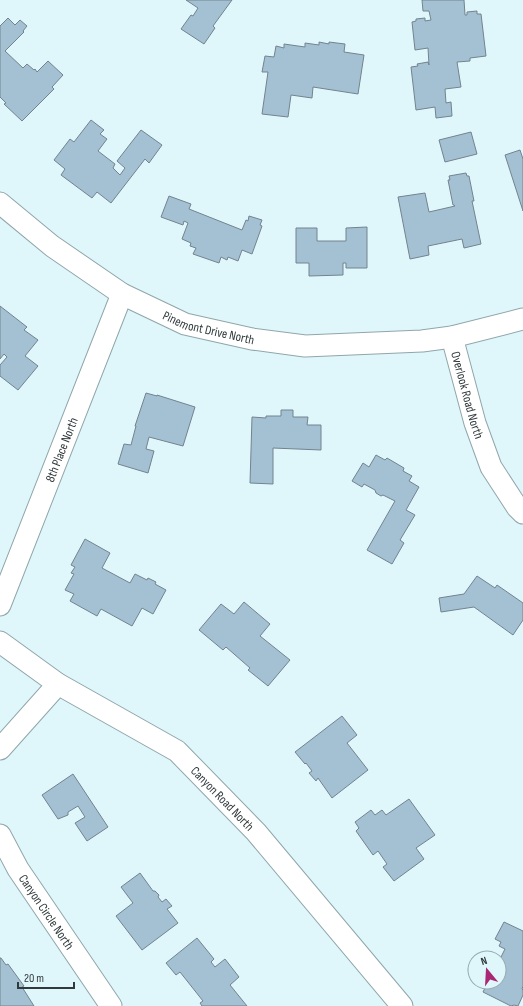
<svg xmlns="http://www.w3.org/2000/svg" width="523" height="1006" viewBox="0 0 523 1006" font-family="'Sofia Sans Condensed',sans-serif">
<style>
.building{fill:#a4c1d4;stroke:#73838e}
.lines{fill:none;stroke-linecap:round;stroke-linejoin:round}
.minor-casing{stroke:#90a6aa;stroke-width:23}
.minor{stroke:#fff;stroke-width:21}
.labels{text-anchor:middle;stroke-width:3.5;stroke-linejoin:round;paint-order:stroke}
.street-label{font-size:13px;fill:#30393b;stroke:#dff7fb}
</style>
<rect width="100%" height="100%" fill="#dff7fb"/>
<path class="building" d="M186,0H232L213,26L215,28L204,44L181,29L191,15L193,16L198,8Z
M422,0H464L465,15H467V12L477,11V14H481L486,56L470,58V61L457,62L461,87L445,89L446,103L451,102L452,116L436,118L435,107L416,110L411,67L418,66L417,64L428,62L429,65L428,48L415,50L412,22L416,21V19L425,18V21L431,20L429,11H423Z
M8,18L15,25L20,20L27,26L23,31L24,32L5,51L23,68L27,64L34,70L35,69L37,72L48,61L63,75L52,87L54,89L22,121L4,104L6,103L0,97V26Z
M319,42L329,44V42L345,44L344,52L364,55L358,94L313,87L312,98L291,95L288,117L262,114L268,72H262L265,56L274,57L276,46L284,48V44L305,47V43L319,45Z
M91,120L104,130L100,134L107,139L98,151L115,164L113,168L120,175L125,168L117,161L141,130L162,145L149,163L145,159L111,203L97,192L92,198L61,175L65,169L54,160L70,139L74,142Z
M471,132L477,154L445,162L439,140Z
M520,150L523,159V211L505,155Z
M466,173L467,176H469L474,201H472L481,244L464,248L462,239L428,246L429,255L410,259L398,197L425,193L429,212L455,206L454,205H453L448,180H450L449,176Z
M169,196L191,204L189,209L242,230L246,220L248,221L249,216L262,220L260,225L262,226L252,254L242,250L238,261L228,257L227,260L221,257L219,263L193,254L196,248L190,246L191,243L182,239L188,223L184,221L183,225L161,217Z
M367,227V268H346V263H343V275L309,276V263H296V228H317V241H346V228Z
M0,306L27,327L24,330L38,340L25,356L38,366L18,390L0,376V365L7,357L4,354L0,359Z
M146,393L157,396V395L195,407L183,446L149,437L146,449L154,451L148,473L118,464L124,444L131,445L136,426H135Z
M281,410H293V417H308L307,425H321V450L273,448V484L250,483L252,417L266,418V416H281Z
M376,455L385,460L387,458L404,468L403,471L412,476L409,481L419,487L406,510L415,515L400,540L404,543L392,564L367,550L395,501L383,495L381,496L376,493L375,490L364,484L362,487L352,481L363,463L369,467Z
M85,539L110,553L102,568L130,583L135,574L147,580L148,578L156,582L155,584L166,590L153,614L142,608L132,626L101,609L97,616L70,601L74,594L65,590L74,574L71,573L75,567L71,565Z
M477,576L495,588L497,585L523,603V620L513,635L474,607L441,612L439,598L464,594Z
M244,602L270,624L260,636L290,660L268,686L248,670L250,668L226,647L223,650L199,630L221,604L234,614Z
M342,716L357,735L347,743L368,770L332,798L318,778L316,781L309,773L312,771L306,763L305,764L295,752Z
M73,774L108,827L87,841L75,823L85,817L78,806L68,812V815L58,819L42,795Z
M409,799L435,835L416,848L424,859L394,881L383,867L387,864L378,851L373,855L356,831L359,828L355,822L371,810L375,815L382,810L386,815Z
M140,873L153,891H155L159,895L158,897L162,902L166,899L172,906L167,909L178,923L142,950L116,916L133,903L121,887Z
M504,922L523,931V986L522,989L523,990V995L518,1006L514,1005L511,1006L483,992L488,982H499V961L505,949L499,946L501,942L495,939Z
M197,938L214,959L211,962L215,967L225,959L239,977L230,985L247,1006H202L200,1003L203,1001L180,972L176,975L166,963Z
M0,958H1L6,965L8,964L24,986L22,987L34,1006H0Z"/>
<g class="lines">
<defs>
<g id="minor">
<path id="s1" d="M0,203L52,246L122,294L185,324L252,339L305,346L422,341L452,337L523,319"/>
<path id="s2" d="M452,337L475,423L491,467L517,507L523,513"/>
<path id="s3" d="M0,605L122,294"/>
<path id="s4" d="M0,642L58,684L177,751L256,832L402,1006"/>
<path d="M0,749L58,684"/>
<path id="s5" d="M0,835L18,869L111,1006"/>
</g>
</defs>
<use href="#minor" class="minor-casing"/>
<use href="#minor" class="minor"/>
</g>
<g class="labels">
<g class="street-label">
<text dy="5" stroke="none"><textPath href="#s1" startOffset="246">Pinemont Drive North</textPath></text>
<text dy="5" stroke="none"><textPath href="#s2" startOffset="60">Overlook Road North</textPath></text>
<text dy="5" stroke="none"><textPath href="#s3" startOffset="167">8th Place North</textPath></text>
<text dy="5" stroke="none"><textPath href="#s4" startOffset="274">Canyon Road North</textPath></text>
<text dy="5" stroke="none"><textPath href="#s5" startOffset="90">Canyon Circle North</textPath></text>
</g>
</g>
<g transform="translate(487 970) rotate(342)"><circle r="19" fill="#dff7fb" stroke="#99abae"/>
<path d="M0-3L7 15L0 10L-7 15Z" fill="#aa2774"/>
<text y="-6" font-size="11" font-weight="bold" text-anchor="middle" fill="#30393b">N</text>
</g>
<path d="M18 982v6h56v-6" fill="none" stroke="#30393b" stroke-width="2"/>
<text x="24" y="982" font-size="12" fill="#30393b" stroke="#dff7fb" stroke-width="3" paint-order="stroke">20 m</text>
</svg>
